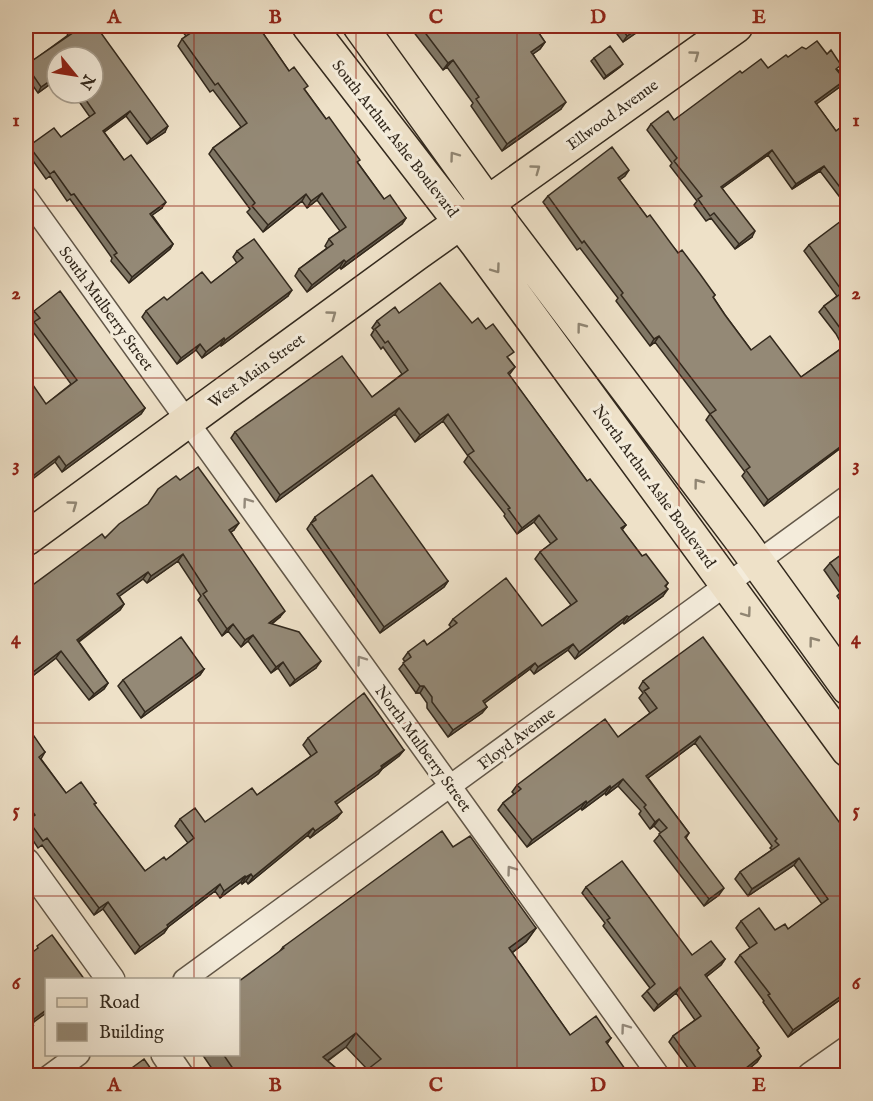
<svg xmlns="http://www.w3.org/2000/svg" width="873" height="1101" viewBox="0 0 873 1101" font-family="'IM FELL English',serif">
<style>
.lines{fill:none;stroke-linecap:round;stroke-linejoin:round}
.minor-casing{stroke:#625748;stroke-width:24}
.tertiary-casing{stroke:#625748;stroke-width:30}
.primary-casing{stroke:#33291d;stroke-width:36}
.minor{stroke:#f4ecdb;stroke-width:21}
.tertiary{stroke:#f4ecdb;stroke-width:27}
.primary{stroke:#eee1c8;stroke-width:33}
.wall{fill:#7f7665;stroke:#33291d;stroke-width:1.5}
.shaded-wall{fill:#686053;stroke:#33291d;stroke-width:1.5}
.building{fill:#948976;stroke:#33291d;stroke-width:1.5}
.oneway{stroke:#908572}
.oneway2{stroke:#948a7c}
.grid{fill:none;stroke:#8f2418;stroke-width:1.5;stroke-opacity:0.55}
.labels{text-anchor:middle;stroke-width:6;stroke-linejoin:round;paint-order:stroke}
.street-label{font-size:16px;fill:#33291d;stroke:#f4ecdb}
.neatline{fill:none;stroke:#8f2418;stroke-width:2}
.grid-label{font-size:20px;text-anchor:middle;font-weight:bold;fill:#8f2418}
</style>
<rect width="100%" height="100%" fill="#eee1c8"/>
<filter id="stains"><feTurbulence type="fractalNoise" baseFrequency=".00333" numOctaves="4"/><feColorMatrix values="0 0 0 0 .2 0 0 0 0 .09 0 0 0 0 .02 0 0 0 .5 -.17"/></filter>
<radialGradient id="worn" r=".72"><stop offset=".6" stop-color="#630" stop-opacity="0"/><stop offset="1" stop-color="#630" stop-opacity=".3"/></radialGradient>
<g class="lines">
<defs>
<path id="minor" d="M26,197L659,1076
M184,980L848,496
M49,1076L79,1054"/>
<path id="tertiary" d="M26,862L111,980
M165,1054L180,1076
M811,1076L848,1050"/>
<path id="primary" d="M309,26L478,245L848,750
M360,26L504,226L742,541L848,688
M26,539L416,254L736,26"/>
</defs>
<use href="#minor" class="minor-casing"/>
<use href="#tertiary" class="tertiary-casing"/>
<use href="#primary" class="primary-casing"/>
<use href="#minor" class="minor"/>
<use href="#tertiary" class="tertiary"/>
<use href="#primary" class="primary"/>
</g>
<path class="wall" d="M62,26H96L165,132L147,144L126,116L104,132L124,160L162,208L152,215L173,244L170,249L129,283L111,261L112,258L70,199L67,201L50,176L46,179L26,151L29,146L61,137L90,117L73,93H93L57,57V79L38,93L26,76V66L68,35Z
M178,26H258L289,71L305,90L384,199L406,218L402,224L341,269L340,267L307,292L295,276L299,269L327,248L325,246L329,239L340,231L317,200L307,208L302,201L263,232L247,212L250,209L209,154L213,148L241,127L213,90L210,92L178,46L182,39L186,36Z
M409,26H534L545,42L540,49L533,54L561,109L502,151L471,106L473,103L447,67L443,70Z
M611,26H646L623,42Z
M788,57L838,70L845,80L841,86L816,104L836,131L848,122V208L820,171L792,189L768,155L722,188L752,237L735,249L711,218L706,221L694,205L697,201L670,166L672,163L647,130L651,124L674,120L742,73L768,68Z
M594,58L620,67L604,79L591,61Z
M625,176L619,180L647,217L715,295L713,297L725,315L751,350L801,377L843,347L836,334L819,312L824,306L837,296L804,251L809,245L848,231V446L846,444L764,506L742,476L745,472L706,420L710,414L655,342L650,346L616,301L618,298L580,248L577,250L543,202L548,196Z
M237,251L288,296L221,346L220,345L202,358L196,350L177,364L142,317L146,311L167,300L211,283L237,263L233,257Z
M34,311L145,408L141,414L62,472L55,462L46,404L71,384L30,328L34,322L30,317Z
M399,313L472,323L509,359L515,367L509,375L587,481L626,525L622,530L642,556L668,583L666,586L663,596L624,624L623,622L575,659L568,650L534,674L530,669L484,703L487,707L482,713L448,737L427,708V703L420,693H416L399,669L405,662L403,659L408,652L427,645L451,627L449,625L453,619L542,626L571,605L535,559L540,552L551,544L534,522L517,534L504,516L505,514L464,462L468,456L443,421L415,442L395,414L276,502L231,438L235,432L372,397L402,374L383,347L381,349L371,335L374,330L372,328L377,321Z
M180,480L234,530L231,532L280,617L272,624L316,668L290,686L278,668L271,673L248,641L241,647L228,631L222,636L198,600L201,596L178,561L147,583L143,579L119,596L124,604L120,610L79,642L108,683L104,689L89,700L56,658L26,681V590L105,538Z
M315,517L448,581L444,587L380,633L307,529Z
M848,550V611L837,596L840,593L824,570L830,563Z
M204,669L200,675L141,718L118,686L123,680Z
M643,681L848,834V994L788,1037L763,1002L764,1001L735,962L740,955L750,948L736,928L741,921L775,930L788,929L822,904L794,865L748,896L735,879L740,872L772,850L770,848L772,846L695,743L648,778L689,833L686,838L719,895L704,906L654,841L661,833L654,826L650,829L639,814L641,811L618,786L606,795L605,793L582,810L581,808L527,847L498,810L503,803L514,794L512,792L517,785L618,737L650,713L639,698L643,693L639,688Z
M26,736L29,740L45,752L41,759L66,793L96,803L94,805L145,871L166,860L188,843L175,826L180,819L205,822L257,795L311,756L303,745L308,738L404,750L399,756L382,769L378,774L336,804L337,818L310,838L308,835L248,884L246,881L242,884L241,882L220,898L215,891L168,927L164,933L135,954L103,909L94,915L42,845L38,848L26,830V823L29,820L26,815Z
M453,847L536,928L526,942L512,953L570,1035L611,1038L607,1044L367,1069L346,1047L328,1061L345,1076H217L202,1054H238L280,951L283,947Z
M586,887L692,955L725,959L721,965L706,977L759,1048L757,1050L761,1056L757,1062L740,1076H694L669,1042L673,1036L695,1020L676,993L654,1011L642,996L650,988L603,926L605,923L582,893Z"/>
<path class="shaded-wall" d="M642,26H646L623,42L627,36Z
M545,42L540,49L526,59L531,52Z
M453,60L447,67L443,70L448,63Z
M623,64L620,67L604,79L606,76Z
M57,76V79L38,93L41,87Z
M845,80L841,86L811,108L815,102Z
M566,102L561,109L502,151L507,144Z
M130,111L126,116L99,136L103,131Z
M168,126L165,132L147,144L151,139Z
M772,150L768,155L717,192L721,187Z
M824,166L820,171L792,189L796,184Z
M629,170L625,176L613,185L618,178Z
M322,193L317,200L307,208L311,201Z
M306,194L302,201L263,232L268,225Z
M166,202L162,208L147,219L150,214Z
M406,218L402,224L341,269L346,262Z
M755,231L752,237L735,249L739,244Z
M173,244L170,249L129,283L132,277Z
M344,260L340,267L307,292L312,285Z
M292,290L288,296L221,346L225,340Z
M659,336L655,342L650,346L654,339Z
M224,338L220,345L202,358L206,352Z
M200,344L196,350L177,364L181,358Z
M145,408L141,414L62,472L66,466Z
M399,408L395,414L276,502L280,495Z
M448,414L443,421L415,442L420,435Z
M848,441L846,444L764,506L768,500Z
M59,456L55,462L26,484V481Z
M539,515L534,522L517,534L522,528Z
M239,523L234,530L224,537L229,530Z
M183,554L178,561L147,583L151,576Z
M148,572L143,579L113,601L117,594Z
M448,581L444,587L380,633L384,627Z
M668,589L663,596L624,624L629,617Z
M124,604L120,610L72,646L77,640Z
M285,611L280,617L264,629L269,623Z
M627,616L623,622L575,659L579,652Z
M233,624L228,631L222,636L227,629Z
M253,635L248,641L241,647L245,640Z
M573,644L568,650L534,674L538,667Z
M61,651L56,658L26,681L29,675Z
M321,661L316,668L290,686L295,680Z
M283,662L278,668L271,673L276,667Z
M535,663L530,669L478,708L483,701Z
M204,669L200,675L141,718L145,712Z
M108,683L104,689L89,700L94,694Z
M420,686H424L420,693H416Z
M487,707L482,713L448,737L453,730Z
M700,736L695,743L641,783L646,776Z
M404,750L399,756L382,769L378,774L330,809L335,802Z
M623,779L618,786L606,795L611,788Z
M610,786L605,793L582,810L587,803Z
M586,801L581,808L527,847L532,840Z
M342,812L337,818L310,838L315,831Z
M659,819L654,826L650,829L655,822Z
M313,828L308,835L248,884L253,877Z
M799,858L794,865L748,896L752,889Z
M251,874L246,881L242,884L246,877Z
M245,876L241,882L220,898L224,891Z
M220,884L215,891L168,927L164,933L135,954L140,947L167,925Z
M724,888L719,895L704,906L709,899Z
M108,902L103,909L94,915L99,908Z
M536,928L526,942L498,963L509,948Z
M725,959L721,965L701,981L705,975Z
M680,987L676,993L654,1011L658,1005Z
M848,991V994L788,1037L793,1030Z
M46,1010V1013L30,1025L34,1019Z
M27,1026H33L28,1032H26V1027Z
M356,1033L346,1047L313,1071L323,1057Z
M761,1056L757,1062L740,1076H736Z"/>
<path class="building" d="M69,26H96L168,126L151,139L130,111L103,131L124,160L131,155L166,202L150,214L173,244L132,277L114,255L117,253L74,194L71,195L54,171L50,174L29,146L54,128L61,137L95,113L81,93H93V57H57V76L41,87L26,65L74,32Z
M187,26H258L289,71L294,67L308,86L304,89L326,119L329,117L360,160L357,162L384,199L390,195L406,218L346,262L344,260L312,285L299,269L333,244L329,239L346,227L322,193L311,201L306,194L268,225L252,206L255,203L213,148L247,123L218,83L215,85L182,39L192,32Z
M420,26H534L545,42L531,52L566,102L507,144L476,99L479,97L453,60L448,63Z
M620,26H642L627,36Z
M817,41L827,54L831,50L841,65L836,69L845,80L815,102L836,131L848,122V198L824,166L796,184L772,150L721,187L755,231L739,244L714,213L710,216L698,199L702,196L674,161L677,158L651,124L668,111L674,120L740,71L742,73L761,59L768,68L786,55L788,57L802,47L806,49Z
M610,46L623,64L606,76L594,58Z
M612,147L629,170L618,178L647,217L650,215L678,253L682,250L700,274L715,295L713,297L725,315L751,350L770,336L801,377L848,344V441L768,500L746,470L750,467L710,414L716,410L659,336L654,339L621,295L623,293L584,241L582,243L548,196Z
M841,221L848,231V342L840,328L824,306L843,292L809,245Z
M254,239L292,290L225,340L224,338L206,352L200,344L181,358L146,311L164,297L167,300L202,272L211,283L243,258L237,251Z
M440,283L472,323L478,318L486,329L493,324L514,352L507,357L515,367L508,373L587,481L590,479L626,525L621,528L642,556L646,554L668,583L665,586L668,589L629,617L627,616L579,652L573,644L538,667L535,663L483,701L487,707L453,730L432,702V697L424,686H420L403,663L411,657L408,652L424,640L427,645L457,623L453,619L506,578L542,626L577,601L540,552L557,539L539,515L522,528L508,509L510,508L468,455L474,451L448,414L420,435L399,408L280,495L235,432L342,356L372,397L408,370L388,341L385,343L375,329L380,325L377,321L395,307L399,313Z
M60,291L145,408L66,466L59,456L26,481V375L46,404L77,380L34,322L40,318L34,311Z
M198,467L239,523L229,530L285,611L269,623L299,632L321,661L295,680L283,662L276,667L253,635L245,640L233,624L227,629L203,594L207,591L183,554L151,576L148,572L117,594L124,604L77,640L108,683L94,694L61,651L29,675L26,670V590L102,534L105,538L119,524L148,504L158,489L176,476L180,480Z
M372,475L448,581L384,627L311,523L316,520L315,517Z
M848,550V596L843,589L846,586L830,563Z
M181,637L204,669L145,712L123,680Z
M703,637L848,834V991L793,1030L768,995L770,994L740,955L757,943L741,921L759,908L775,930L785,924L788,929L828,899L799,858L752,889L740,872L779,845L775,841L777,839L700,736L646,776L689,833L685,837L724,888L709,899L659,834L667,828L659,819L655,822L644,807L646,805L623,779L611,788L610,786L587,803L586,801L532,840L503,803L521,789L517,785L605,719L618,737L657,708L644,691L649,688L643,681Z
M364,693L404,750L381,766L382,768L335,802L342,812L315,831L313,828L253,877L251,874L246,877L245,876L224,891L220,884L167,925L168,927L140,947L108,902L99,908L47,838L43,841L28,820L35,815L26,802V736L29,740L34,736L45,752L39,757L66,793L81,782L96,803L94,804L145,871L164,857L166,860L194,838L180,819L195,808L205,822L252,788L257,795L317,752L308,738Z
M442,831L453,847L470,836L536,928L509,948L570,1035L596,1016L611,1038L606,1042L630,1076H359L381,1059L356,1033L323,1057L345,1076H271L270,1071L264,1076H238L223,1054H238V982L284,948L283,947Z
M622,861L692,955L711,941L725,959L705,975L759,1048L757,1050L761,1056L736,1076H702L673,1036L701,1016L680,987L658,1005L647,991L655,984L607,920L610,918L586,887Z
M52,935L85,980H46V1010L34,1019L33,1026H27L26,1027V957L38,948L37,946Z
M144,1059L156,1076H121Z"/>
<defs><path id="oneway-chevron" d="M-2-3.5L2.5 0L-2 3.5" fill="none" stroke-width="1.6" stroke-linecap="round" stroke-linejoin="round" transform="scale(1.5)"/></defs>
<g class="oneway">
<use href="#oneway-chevron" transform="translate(695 55) rotate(-36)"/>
<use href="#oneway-chevron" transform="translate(454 156) rotate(-126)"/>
<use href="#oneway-chevron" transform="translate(536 169) rotate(-36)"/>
<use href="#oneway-chevron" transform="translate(496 269) rotate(54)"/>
<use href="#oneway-chevron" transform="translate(332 315) rotate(-36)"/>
<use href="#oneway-chevron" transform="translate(581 327) rotate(-127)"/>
<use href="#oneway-chevron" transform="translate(698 483) rotate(-127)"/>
<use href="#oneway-chevron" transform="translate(73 505) rotate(-36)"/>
<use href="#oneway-chevron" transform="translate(747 613) rotate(54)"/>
<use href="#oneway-chevron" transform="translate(813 641) rotate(-127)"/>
</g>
<g class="oneway2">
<use href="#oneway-chevron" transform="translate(247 502) rotate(-126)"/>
<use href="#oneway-chevron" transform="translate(361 660) rotate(-126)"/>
<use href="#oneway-chevron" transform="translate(511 870) rotate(-126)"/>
<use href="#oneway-chevron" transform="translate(625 1028) rotate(-126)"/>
</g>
<path class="grid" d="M194,26V980M356,26V1076M517,26V1076M679,26V1076M26,206H848M26,378H848M26,550H848M26,723H848M26,896H848M194,1054V1076"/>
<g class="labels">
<g class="street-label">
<text transform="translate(612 114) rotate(-36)" y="6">Ellwood Avenue</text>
<text transform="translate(396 138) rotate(52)" y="6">South Arthur Ashe Boulevard</text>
<text transform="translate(107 308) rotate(54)" y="6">South Mulberry Street</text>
<text transform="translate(256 370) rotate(-36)" y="6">West Main Street</text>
<text transform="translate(655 486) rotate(54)" y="6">North Arthur Ashe Boulevard</text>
<text transform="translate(516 738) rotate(-37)" y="6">Floyd Avenue</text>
<text transform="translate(424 748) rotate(54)" y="6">North Mulberry Street</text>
</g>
</g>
<rect width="873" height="1101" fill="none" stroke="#eee1c8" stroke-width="66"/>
<rect x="45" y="978" width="195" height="78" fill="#f4ecdb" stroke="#a79e8f" stroke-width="1.5"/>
<rect x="57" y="998" width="30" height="9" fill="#eee1c8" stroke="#a79e8f" stroke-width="1.5"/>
<text x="99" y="1008" font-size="18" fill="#33291d">Road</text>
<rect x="57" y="1023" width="30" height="18" fill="#948976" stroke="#a79e8f" stroke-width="1.5"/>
<text x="99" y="1038" font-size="18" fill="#33291d">Building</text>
<g transform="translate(75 75) rotate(120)"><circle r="28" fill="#f4ecdb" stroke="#a79e8f" stroke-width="1.5"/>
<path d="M0-4.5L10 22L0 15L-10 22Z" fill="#8f2418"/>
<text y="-9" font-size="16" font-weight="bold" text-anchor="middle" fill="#33291d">N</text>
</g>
<rect x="33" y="33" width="807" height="1035" class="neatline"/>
<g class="grid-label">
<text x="114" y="23">A</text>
<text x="275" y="23">B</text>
<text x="436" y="23">C</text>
<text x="598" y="23">D</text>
<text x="759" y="23">E</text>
<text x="16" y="126">1</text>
<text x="856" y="126">1</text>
<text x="16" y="299">2</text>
<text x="856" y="299">2</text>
<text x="16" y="471">3</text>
<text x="856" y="471">3</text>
<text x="16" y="644">4</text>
<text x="856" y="644">4</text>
<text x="16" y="816">5</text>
<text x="856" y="816">5</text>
<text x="16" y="989">6</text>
<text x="856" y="989">6</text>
<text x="114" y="1091">A</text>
<text x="275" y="1091">B</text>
<text x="436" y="1091">C</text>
<text x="598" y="1091">D</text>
<text x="759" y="1091">E</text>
</g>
<rect width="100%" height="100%" filter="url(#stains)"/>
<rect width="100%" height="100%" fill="url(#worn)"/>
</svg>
